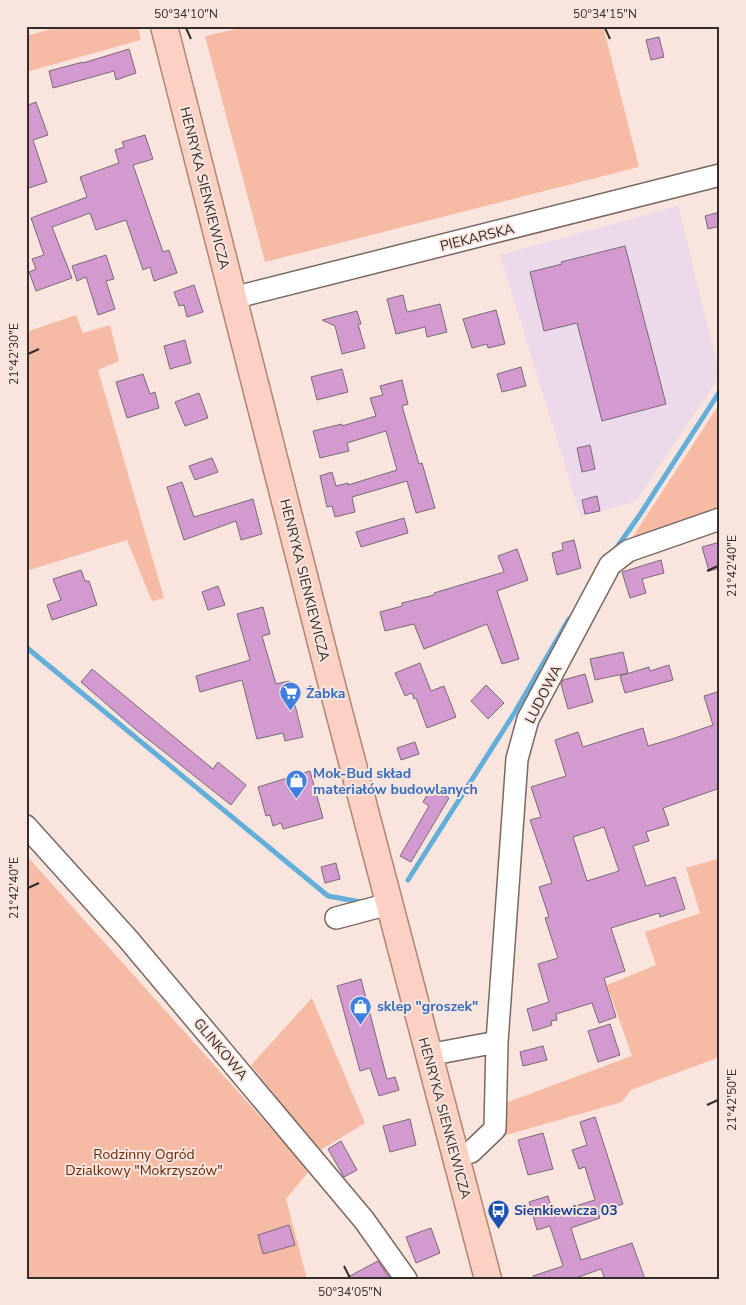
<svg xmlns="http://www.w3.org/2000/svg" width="746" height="1305" viewBox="0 0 746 1305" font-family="'Nunito Sans',sans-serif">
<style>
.industrial{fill:#ecd9ea}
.green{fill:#f6bba5}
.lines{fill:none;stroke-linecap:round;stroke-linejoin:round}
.stream{stroke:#64afda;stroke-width:5}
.building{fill:#d39acf;stroke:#786b77;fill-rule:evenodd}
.minor-casing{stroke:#7a6962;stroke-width:24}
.major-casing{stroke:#b28472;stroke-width:29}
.minor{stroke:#fff;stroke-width:21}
.major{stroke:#fad1c2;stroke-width:26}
.ticks{fill:none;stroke:#332c29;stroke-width:2}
.labels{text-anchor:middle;stroke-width:4;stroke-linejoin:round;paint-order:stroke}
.street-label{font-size:14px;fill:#332c29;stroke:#f9e5dd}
.shop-label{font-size:14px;font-weight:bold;fill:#366cbe;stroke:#f9e5dd;text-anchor:start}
.park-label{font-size:14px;fill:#692709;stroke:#f9e5dd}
.transit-label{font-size:14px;font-weight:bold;fill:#164399;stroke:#f9e5dd;text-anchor:start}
.neatline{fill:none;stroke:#332c29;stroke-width:2}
.ticks-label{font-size:12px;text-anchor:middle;fill:#332c29}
</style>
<rect width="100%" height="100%" fill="#f9e5dd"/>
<path class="industrial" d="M678,206L720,376L636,501L581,517L500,255Z"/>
<path class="green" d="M62,26H138L141,40L26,72V36Z
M249,26H603L639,167L265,262L205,36Z
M76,315L83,333L110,325L119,361L98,370L164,598L152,601L127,540L26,571V332Z
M720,403V509L630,541Z
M26,855L309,1171L286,1199L307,1279H26Z
M720,858V1057L631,1090L622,1102L506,1135L508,1102L632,1056L607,985L656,965L645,932L700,913L686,868Z
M312,998L365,1123L319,1151L251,1065Z"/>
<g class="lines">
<path class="stream" d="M615,550L639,516L720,391
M26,647L328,896L361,902
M408,880L515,712L569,619"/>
</g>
<path class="building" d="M659,37L664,57L651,60L646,40Z
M129,49L136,73L116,80L114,71L53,88L49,71L83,62V63Z
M36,102L48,135L33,140L47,182L26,189V106Z
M145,135L153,159L133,165L163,252L169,250L177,273L154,281L150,267L143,270L126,220L96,230L90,213L52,227L72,278L36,291L29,272L36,269L32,259L44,255L31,218L87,197L80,177L119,163L115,150L124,147L122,142Z
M720,212V226L708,229L705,216Z
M625,246L666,404L602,421L577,323L544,331L530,272L562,264L561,262Z
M106,255L114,279L106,281L115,309L98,315L86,277L77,281L72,266Z
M194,285L203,312L187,317L184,305L179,306L174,292Z
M403,295L407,312L440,304L447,332L427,337L425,327L396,334L387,299Z
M496,310L505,344L488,348L487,344L472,348L463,319Z
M357,311L361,324H358L365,348L342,354L335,326L322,320Z
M185,340L191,363L170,369L164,346Z
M521,367L526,386L502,392L497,374Z
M342,369L348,392L317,400L311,377Z
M143,374L150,394L155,392L159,408L127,418L116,382Z
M402,380L408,404L402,406L419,464L422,463L435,508L416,513L407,481L352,497L355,512L335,517L332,506L327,507L320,476L332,472L336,486L348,483V485L397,470L386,431L347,443L349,451L320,458L313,431L342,424V426L376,416L370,398L383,395L380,386Z
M199,393L208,418L185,426L175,402Z
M590,445L595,469L582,472L577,448Z
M212,458L218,472L195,480L189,466Z
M182,482L194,517L253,499L262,534L241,540L236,521L184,540L167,487Z
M597,496L600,511L585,514L582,500Z
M404,518L408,533L361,547L356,532Z
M574,540L581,568L557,575L552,553L563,550L562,543Z
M720,542V568L709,571L702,547Z
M517,549L528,580L497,591L519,659L502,664L487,624L424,649L414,624L385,631L380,612L402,606V603L434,595V593L504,572L498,556Z
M661,560L664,573L642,579L646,593L630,598L622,572Z
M81,570L85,581H89L97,605L52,620L47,605L61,600L53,579Z
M218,586L225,605L208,610L202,592Z
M263,607L270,634L262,636L276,684L289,681L303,737L285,741L283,733L257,739L242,680L200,692L196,676L250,660L237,614Z
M623,652L628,673L595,680L590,659Z
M420,663L431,691L444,686L456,717L427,728L416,698L414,699L412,693L405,696L395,673Z
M669,665L673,680L625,693L620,676L649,667L650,671Z
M92,669L213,769L218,762L246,785L231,805L134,728L81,682Z
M585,674L593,702L568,709L561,684L563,680Z
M486,685L504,703L488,719L471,701Z
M720,691V788L663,808L669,825L646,832L649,841L633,846L646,886L675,877L685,909L660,917L659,913L611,928L625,971L604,978L616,1017L599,1023L592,1003L556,1014L557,1020L551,1021L552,1025L533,1031L527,1009L549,1002L538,964L558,958L545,918L549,917L539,887L552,883L530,820L541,817L531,787L566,776L555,740L578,732L583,747L643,728L648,746L672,739L713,725L704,696ZM604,827L619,871L587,881L573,837Z
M415,742L419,754L401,760L397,748Z
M310,771L323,818L283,829L281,823L273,826L270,815L266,816L258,787Z
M432,787L449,798L411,862L400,856L429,806L423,802Z
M336,863L340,879L325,883L321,867Z
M361,979L387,1079L395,1077L399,1090L379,1096L370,1068L360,1071L337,986Z
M610,1024L620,1055L598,1062L588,1031Z
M543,1046L547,1060L523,1066L520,1052Z
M595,1117L623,1204L598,1212L600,1218L571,1228L581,1260L632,1243L645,1279H605L601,1269L573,1279H533V1276L563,1266L550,1226L537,1230L529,1202L548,1196L553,1213L595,1200L585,1167L579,1169L572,1150L587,1145L580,1122Z
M410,1119L416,1145L390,1152L383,1126Z
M543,1133L553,1169L528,1175L518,1140Z
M341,1141L357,1170L344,1177L328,1149Z
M289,1225L295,1245L263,1254L258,1235Z
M431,1228L440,1253L416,1263L406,1237Z
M378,1261L390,1279H344Z"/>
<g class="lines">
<defs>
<path id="minor" d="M233,298L720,175
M26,826L128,939L364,1220L406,1279
M336,918L389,904
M428,1055L497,1042L517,759L528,719L610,565L628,551L720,519
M454,1155L471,1152L495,1129L497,1042"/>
<path id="major" d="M164,26L328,670L488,1279"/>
</defs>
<use href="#minor" class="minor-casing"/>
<use href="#major" class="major-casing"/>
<use href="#minor" class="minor"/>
<use href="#major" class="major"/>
</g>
<path class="ticks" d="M186,28L191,39M605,28L610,39M28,354L39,349M707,571L718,566M28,888L39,883M707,1105L718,1100M344,1266L350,1278"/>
<defs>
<symbol id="supermarket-pin" viewBox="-11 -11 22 30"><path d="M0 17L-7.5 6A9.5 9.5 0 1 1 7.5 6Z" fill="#3f7fe0" stroke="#f9e5dd"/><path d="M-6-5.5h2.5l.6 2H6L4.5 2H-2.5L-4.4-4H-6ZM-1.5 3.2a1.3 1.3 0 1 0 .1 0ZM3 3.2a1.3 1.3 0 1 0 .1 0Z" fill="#fff"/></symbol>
<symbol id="shop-pin" viewBox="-11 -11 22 30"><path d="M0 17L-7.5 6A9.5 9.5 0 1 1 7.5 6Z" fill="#3f7fe0" stroke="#f9e5dd"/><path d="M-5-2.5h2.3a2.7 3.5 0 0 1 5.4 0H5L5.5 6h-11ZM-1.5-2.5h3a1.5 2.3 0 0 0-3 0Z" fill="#fff"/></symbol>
<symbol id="bus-pin" viewBox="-11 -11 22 30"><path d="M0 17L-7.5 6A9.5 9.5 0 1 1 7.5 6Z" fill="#1a4fb4" stroke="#f9e5dd"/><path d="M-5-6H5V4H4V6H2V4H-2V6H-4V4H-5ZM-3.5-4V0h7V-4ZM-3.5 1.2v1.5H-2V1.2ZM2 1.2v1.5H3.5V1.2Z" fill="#fff"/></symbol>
</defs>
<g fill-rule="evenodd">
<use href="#supermarket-pin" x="278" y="680" width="25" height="34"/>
<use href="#shop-pin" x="284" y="768" width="25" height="34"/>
<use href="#shop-pin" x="348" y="994" width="25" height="34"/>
<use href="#bus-pin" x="486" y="1198" width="25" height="34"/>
</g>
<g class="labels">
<g class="street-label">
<text transform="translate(205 188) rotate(76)" y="5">HENRYKA SIENKIEWICZA</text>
<text transform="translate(477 237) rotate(-14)" y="5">PIEKARSKA</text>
<text transform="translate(305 580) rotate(76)" y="5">HENRYKA SIENKIEWICZA</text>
<text transform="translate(543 694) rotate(-63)" y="5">LUDOWA</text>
<text transform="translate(221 1049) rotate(50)" y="5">GLINKOWA</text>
<text transform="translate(445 1118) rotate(75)" y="5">HENRYKA SIENKIEWICZA</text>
</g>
<g class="shop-label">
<text x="306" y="698">Żabka</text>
<text x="313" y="778">Mok-Bud skład<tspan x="313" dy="16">materiałów budowlanych</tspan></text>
<text x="377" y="1011">sklep "groszek"</text>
</g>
<g class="park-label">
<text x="144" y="1159">Rodzinny Ogród<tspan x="144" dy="16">Dzialkowy "Mokrzyszów"</tspan></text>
</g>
<g class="transit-label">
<text x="514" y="1215">Sienkiewicza 03</text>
</g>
</g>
<rect width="746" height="1305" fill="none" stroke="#f9e5dd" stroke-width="55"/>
<rect x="28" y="28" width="690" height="1250" class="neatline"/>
<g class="ticks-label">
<text x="186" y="18">50°34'10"N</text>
<text x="605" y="18">50°34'15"N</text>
<text transform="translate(14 354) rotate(-90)" y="4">21°42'30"E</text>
<text transform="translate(732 566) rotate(-90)" y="4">21°42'40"E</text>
<text transform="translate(14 888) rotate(-90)" y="4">21°42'40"E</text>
<text transform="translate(732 1100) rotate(-90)" y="4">21°42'50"E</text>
<text x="350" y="1296">50°34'05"N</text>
</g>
</svg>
